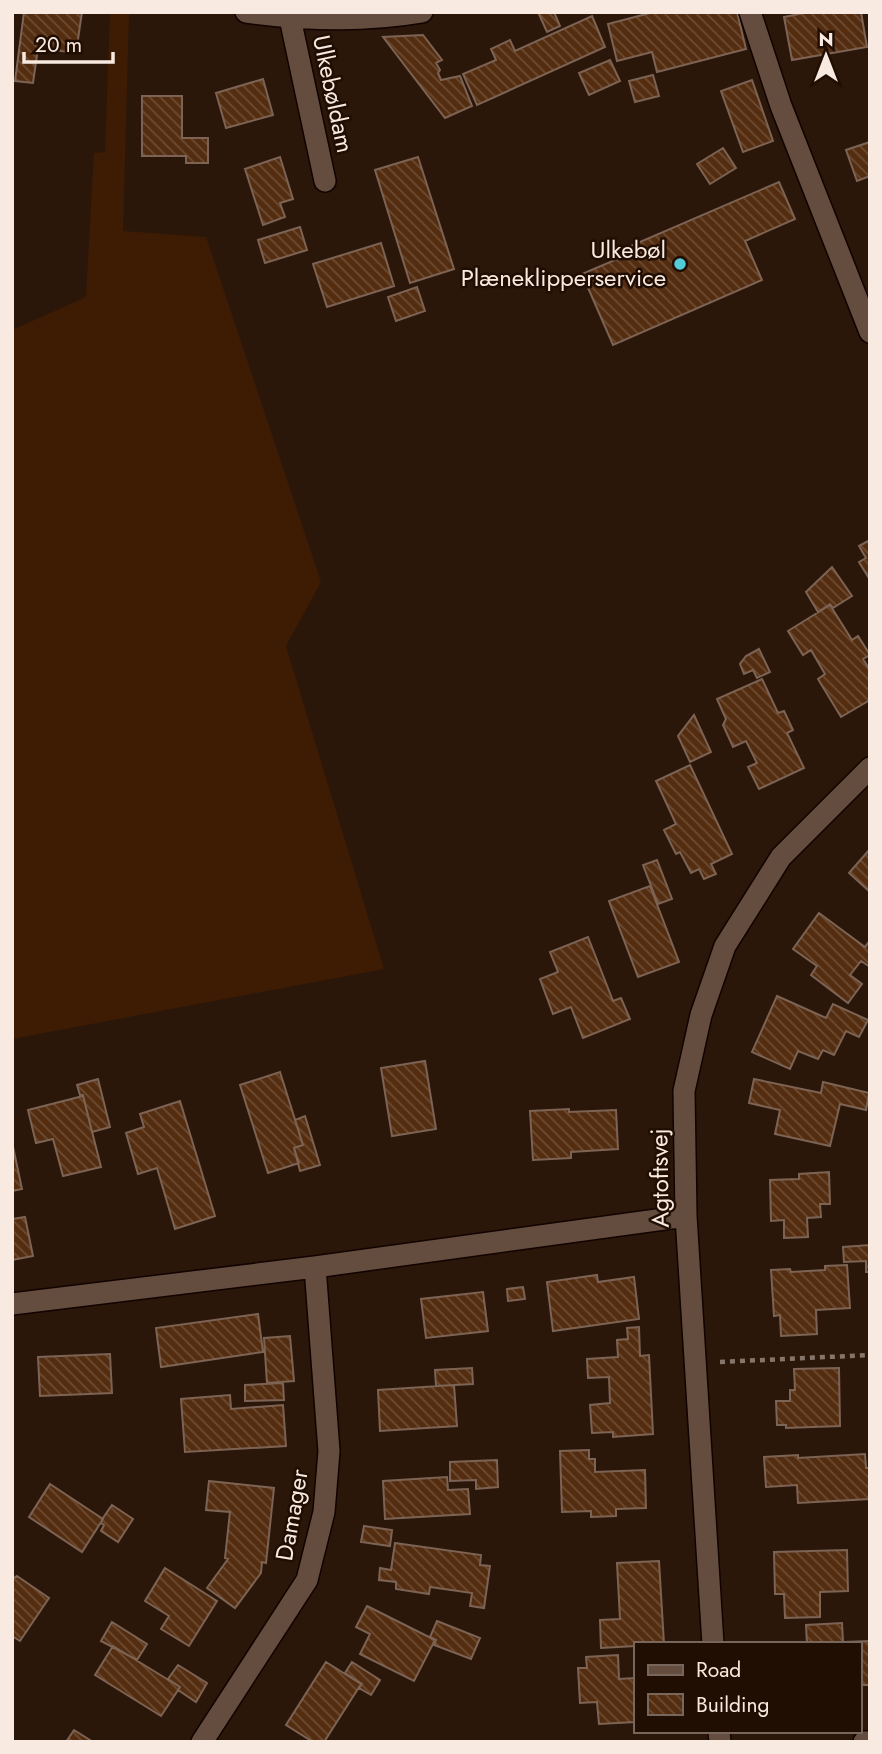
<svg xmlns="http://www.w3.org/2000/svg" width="882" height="1754" viewBox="0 0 882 1754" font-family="Jost,sans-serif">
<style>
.grass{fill:#3e1c03}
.building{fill:url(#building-back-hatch);stroke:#7c6354;stroke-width:2}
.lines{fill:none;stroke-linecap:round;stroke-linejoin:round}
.minor-casing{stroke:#120300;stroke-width:24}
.path{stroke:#86756a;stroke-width:4.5;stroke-dasharray:5 5;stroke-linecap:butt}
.minor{stroke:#644d3f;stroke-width:21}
.poi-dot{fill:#52ccd6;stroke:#200e03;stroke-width:2.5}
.labels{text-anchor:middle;stroke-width:5;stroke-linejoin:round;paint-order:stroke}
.street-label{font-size:24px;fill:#f8eae1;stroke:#200e03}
.poi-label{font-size:24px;fill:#f8eae1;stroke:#200e03;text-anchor:end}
</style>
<defs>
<pattern id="building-back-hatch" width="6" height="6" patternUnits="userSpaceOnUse" patternTransform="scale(1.75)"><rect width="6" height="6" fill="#542d10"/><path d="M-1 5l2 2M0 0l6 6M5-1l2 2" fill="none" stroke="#6d4c32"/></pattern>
</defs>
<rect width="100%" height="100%" fill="#2a170a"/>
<path class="grass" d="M110,12H129L123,231L206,237L321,582L286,646L384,969L12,1039V330L86,297L94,153L105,152Z"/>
<path class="building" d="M24,12H82L76,53L38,48L33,83L15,81Z
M538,12H554L560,26L547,32Z
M654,12H737L746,49L657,72L652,52L617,61L608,24Z
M809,12H861L867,47L792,60L784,17Z
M592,16L605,47L477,105L463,74L496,60L491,49L510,40L515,51Z
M423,35L442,60L436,63L440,70L438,73L441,80L460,76L472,106L445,118L383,37Z
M610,60L620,81L589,95L579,73Z
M653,75L659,96L635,102L629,81Z
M263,79L273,115L226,128L216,93Z
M752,80L773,141L743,152L721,91Z
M142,96H182V138H208V163H186V156H142Z
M870,142V176L857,181L846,150Z
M723,148L736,168L710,184L697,164Z
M280,157L293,199L280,203L285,217L263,225L245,169Z
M418,157L454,269L410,283L375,170Z
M779,182L795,219L745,241L762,280L613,345L582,274L629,254L626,248Z
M300,227L307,250L265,263L258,240Z
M381,243L394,286L327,307L313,264Z
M417,287L425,311L396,321L388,297Z
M870,540V580L859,562L866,558L859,546Z
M832,567L852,596L833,608L830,604L818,612L806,592Z
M830,605L852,640L858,636L870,655L863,659L870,670V700L841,717L818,679L825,674L811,650L803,655L788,631Z
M759,649L770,672L757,678L753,670L744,674L740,664L746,656Z
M762,679L778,713L784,711L793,730L787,733L804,768L759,789L748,767L757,763L746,741L733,747L723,725L726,719L717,699Z
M694,715L711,752L690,762L678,736Z
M690,765L732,854L711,864L716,874L704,879L699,869L691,873L680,852L676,854L664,830L676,824L656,781Z
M870,849V892L849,873Z
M657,860L672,899L658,904L643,865Z
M650,886L679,962L638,977L609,901Z
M819,913L865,947L870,940V967L861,961L850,975L862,984L848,1003L811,975L817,966L793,949Z
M588,937L613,1001L621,998L630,1019L583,1038L571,1007L553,1014L540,979L558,972L550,952Z
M777,996L826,1018L833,1004L868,1020L859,1037L846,1031L834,1055L823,1050L818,1059L798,1051L790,1069L752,1052Z
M425,1061L436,1129L392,1136L381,1068Z
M280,1072L303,1145L294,1148L299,1163L268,1173L240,1085Z
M98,1079L110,1127L92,1132L83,1095H80L77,1085Z
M754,1079L821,1093L823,1082L869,1093L866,1110L840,1104L830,1146L775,1134L780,1110L749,1103Z
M83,1096L101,1167L63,1176L53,1139L36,1143L28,1110Z
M180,1101L215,1216L175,1229L157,1168L138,1174L126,1133L144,1127L140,1114Z
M569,1109V1112L616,1110L618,1149L571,1152V1158L533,1160L530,1111Z
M305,1116L320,1165L300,1171L294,1148L303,1145L295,1120Z
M12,1142L22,1189L12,1191Z
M829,1172L830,1204H820L821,1217L807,1218L808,1237L784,1238V1220L771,1221L770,1180L799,1179V1174Z
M25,1217L33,1256L12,1260V1219Z
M870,1245V1272H866V1261L844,1262L843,1247Z
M847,1265L850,1308L816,1310L817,1334L781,1336L780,1315L774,1316L771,1270L790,1269L791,1272L825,1270V1266Z
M597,1275L598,1282L634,1277L639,1319L553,1331L547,1282Z
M523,1287L525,1299L508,1301L507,1289Z
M483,1292L488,1331L426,1338L421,1299Z
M258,1314L263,1352L161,1367L156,1328Z
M639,1327L640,1356L649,1355L653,1434L613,1437V1432L592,1433L590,1405L610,1403L609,1377L588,1378L587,1359L618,1357L617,1340L628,1339L627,1328Z
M290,1336L294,1381L267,1383L264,1338Z
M110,1354L112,1393L40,1396L38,1357Z
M472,1368L473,1384L436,1386L435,1370Z
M839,1368L840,1426L786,1428V1425H777L776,1401H790V1390H795L794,1369Z
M283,1383L284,1400L245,1401V1385Z
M454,1385L457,1426L380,1431L378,1390Z
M230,1395L231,1409L283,1405L286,1446L185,1452L181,1399Z
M589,1450V1459H595V1472L645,1470L646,1508L616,1509V1516L591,1517V1511L562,1512L560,1451Z
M865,1454L866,1468H870V1499L798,1503L797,1485L766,1487L764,1457L798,1455V1458Z
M497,1460L498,1487L476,1489V1480L450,1481V1462Z
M447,1477L448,1490L468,1489L470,1514L385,1519L383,1481Z
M209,1481L274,1488L266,1563L262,1562L261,1573L235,1608L207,1588L228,1559L225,1558L230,1512L206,1510Z
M50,1484L103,1519L82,1552L29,1517Z
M112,1505L133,1519L118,1542L101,1531L104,1525L101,1523L103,1518Z
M364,1526L392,1530L390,1546L361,1542Z
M395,1543L481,1555L480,1565L490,1566L484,1608L470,1606L472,1593L430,1587L429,1594L396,1589V1582L379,1580L380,1568L391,1570Z
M847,1550L848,1591L820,1592V1617L785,1618L784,1594H775L774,1552Z
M659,1561L664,1644H635V1646L601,1648L600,1620L620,1619L617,1563Z
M165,1568L217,1601L189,1646L161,1629L169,1616L145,1601Z
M17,1576L49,1598L20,1641L12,1636V1579Z
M367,1606L435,1640L414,1681L360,1654L370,1634L356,1627Z
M437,1621L480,1638L471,1659L434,1645L436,1640L430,1637Z
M112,1622L147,1644L137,1660L101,1641Z
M842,1623L843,1642L870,1641V1685H859V1644H803H807L806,1625Z
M113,1646L180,1687L161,1716L95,1675Z
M618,1655L619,1679L635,1678V1722L599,1724L597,1702L580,1703L578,1668H587L586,1657Z
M326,1662L361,1684L324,1742H313L286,1725Z
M352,1662L380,1680L371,1695L359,1688L362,1684L345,1673Z
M178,1665L207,1683L196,1702L178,1690L180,1687L168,1679Z
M74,1730L93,1742H66Z"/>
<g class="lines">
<defs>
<path id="minor" d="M246,12C304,20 364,22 422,12
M750,12L781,106L870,332
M290,18L325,181
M12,1304L315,1267L686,1216
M713,1644L686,1216L684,1091L701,1015L725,946L781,857L870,768
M719,1731L720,1742
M202,1742L307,1580L324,1512L329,1451L315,1267
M864,1742H870"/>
</defs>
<use href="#minor" class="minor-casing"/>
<path class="path" d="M720,1362L870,1355"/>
<use href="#minor" class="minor"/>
</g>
<circle class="poi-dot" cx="680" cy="264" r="7"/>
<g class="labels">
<g class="street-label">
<text transform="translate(333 94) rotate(78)" y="8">Ulkebøldam</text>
<text transform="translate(660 1178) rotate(-91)" y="8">Agtoftsvej</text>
<text transform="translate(292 1515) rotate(-80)" y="8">Damager</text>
</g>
<g class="poi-label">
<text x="666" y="258">Ulkebøl<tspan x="666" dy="28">Plæneklipperservice</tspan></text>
</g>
</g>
<rect width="882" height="1754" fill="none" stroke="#f8eae1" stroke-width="28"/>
<rect x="634" y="1642" width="228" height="91" fill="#200e03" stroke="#76665c" stroke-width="2"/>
<rect x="648" y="1665" width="35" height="10" fill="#644d3f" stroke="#76665c" stroke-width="2"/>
<text x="696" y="1677" font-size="21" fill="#f8eae1">Road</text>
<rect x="648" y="1694" width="35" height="21" fill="url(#building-back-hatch)" stroke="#76665c" stroke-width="2"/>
<text x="696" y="1712" font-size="21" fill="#f8eae1">Building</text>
<g transform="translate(826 56)" stroke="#200e03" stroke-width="5" paint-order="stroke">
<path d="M0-5L12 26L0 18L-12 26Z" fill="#f8eae1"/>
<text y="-10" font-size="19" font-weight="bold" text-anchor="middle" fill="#f8eae1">N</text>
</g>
<path d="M24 52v10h89v-10" fill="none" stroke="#f8eae1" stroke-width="3.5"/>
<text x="35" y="52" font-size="21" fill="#f8eae1" stroke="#200e03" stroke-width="5" paint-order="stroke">20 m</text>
</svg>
